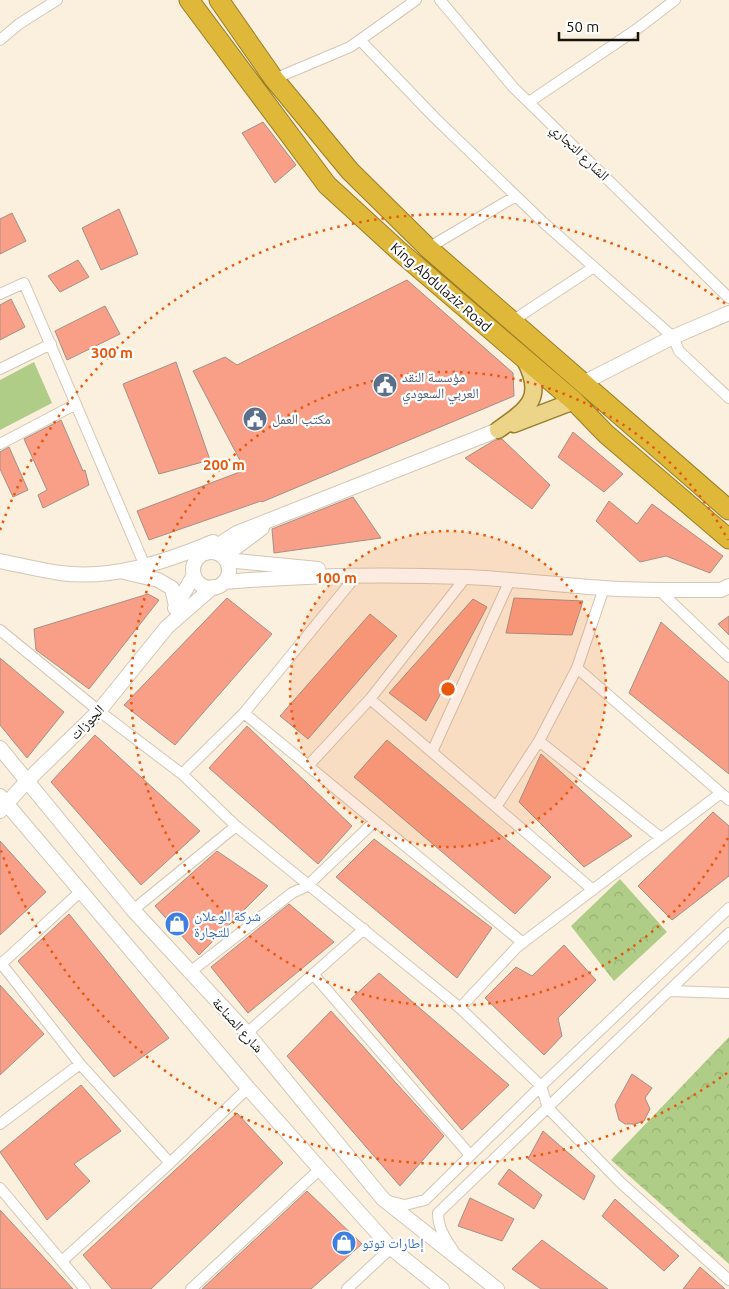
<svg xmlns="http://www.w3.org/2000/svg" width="729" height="1289" viewBox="0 0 729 1289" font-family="Ubuntu,'Noto Naskh Arabic',sans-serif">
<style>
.park{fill:url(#park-crowns)}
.pitch{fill:#afcd87}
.building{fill:#f99f87;stroke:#a58f89}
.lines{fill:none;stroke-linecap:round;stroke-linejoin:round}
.street-casing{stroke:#d2c7b4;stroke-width:12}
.secondary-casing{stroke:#d2c7b4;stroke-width:16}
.primary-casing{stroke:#997e29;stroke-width:19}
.highway-casing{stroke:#997e29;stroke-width:21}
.street{stroke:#fff;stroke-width:10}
.secondary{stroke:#fff;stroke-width:14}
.primary{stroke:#ecd488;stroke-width:16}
.highway{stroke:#dfb839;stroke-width:19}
.ring{fill:none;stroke:#e8590c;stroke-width:2.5;stroke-dasharray:2.5 5}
.labels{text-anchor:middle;stroke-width:4.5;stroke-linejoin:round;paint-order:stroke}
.street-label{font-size:14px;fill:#16130c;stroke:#fefefe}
.service-label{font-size:14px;fill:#4e5e75;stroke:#fefefe;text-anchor:start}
.shop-label{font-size:14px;fill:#366cbe;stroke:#fefefe;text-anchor:start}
.centre{fill:#e8590c;stroke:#fefefe;stroke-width:2.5}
.ring-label{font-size:15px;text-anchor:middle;font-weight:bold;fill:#e8590c;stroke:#fefefe;stroke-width:4.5;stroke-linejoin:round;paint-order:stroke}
</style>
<defs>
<pattern id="park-crowns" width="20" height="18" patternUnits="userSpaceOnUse" patternTransform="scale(1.25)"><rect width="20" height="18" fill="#afcd87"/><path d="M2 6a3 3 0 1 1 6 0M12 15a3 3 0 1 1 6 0" fill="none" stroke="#96af73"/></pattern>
</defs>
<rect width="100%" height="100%" fill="#fbf0dd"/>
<path class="park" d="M620,879L667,932L614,981L571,926Z
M729,1037V1264L611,1160Z"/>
<path class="pitch" d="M34,362L52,403L0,430V380Z"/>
<path class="building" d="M263,122L296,165L275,183L242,133Z
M119,209L138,254L101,270L82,228Z
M12,213L26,241L0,254V219Z
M78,260L89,277L60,292L48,276Z
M407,280L513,373L514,396L262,502L261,501L149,540L137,511L245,470L193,371L225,357L237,365Z
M11,299L25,327L0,340V305Z
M105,306L120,334L67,360L55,331Z
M176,362L210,460L159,474L123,384Z
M61,420L83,471L85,470L89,485L43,508L38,495L47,490L24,439Z
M573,432L623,474L604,492L558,457Z
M502,439L550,485L532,509L465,458L495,440Z
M9,447L28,490L13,497L0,469V452Z
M353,497L381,538L274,553L272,529Z
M609,501L637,524L652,504L723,556L710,573L666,556L640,562L596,521Z
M148,594L159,600L89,689L36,650L34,629Z
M227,598L272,634L175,745L124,705Z
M514,598L583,601L572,635L506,633Z
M473,599L487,607L426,721L389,693Z
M370,614L397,636L308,739L280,716Z
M729,616V635L718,624Z
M661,622L729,682V774L629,693Z
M0,658L64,712L27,758L0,725Z
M247,726L352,826L318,864L209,768Z
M95,735L200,831L141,885L51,782Z
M387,740L551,877L515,914L354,777Z
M541,754L632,836L584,867L519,802Z
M713,812L729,826V876L672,920L638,886Z
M374,839L492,928L457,978L336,877Z
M0,841L46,892L0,935Z
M217,851L268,886L199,955L155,906Z
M289,904L334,942L248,1013L211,967Z
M69,914L169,1038L114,1077L18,961Z
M564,945L596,980L558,1018L562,1036L544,1055L485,998L516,967L532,976Z
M379,973L509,1085L462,1130L351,999Z
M0,985L44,1034L0,1075Z
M331,1011L444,1136L400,1186L287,1056Z
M632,1074L652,1088L645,1098L650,1109L644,1121L635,1124H625L619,1120L615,1105Z
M81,1085L121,1131L74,1164L90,1181L47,1220L0,1152Z
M237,1113L283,1163L151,1289H112L83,1255Z
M543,1131L595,1176L584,1200L528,1159Z
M509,1169L542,1195L534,1209L498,1184Z
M307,1191L362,1244L311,1289H202Z
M470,1198L514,1219L502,1241L458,1226Z
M615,1199L679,1256L664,1271L602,1216Z
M0,1210L73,1289H0Z
M542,1240L608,1289H541L512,1269Z
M700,1267L725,1289H683Z"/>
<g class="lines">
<defs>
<path id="street" d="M440,0L513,87L729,298
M0,40L19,24L57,0
M360,40L435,118L544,223L673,337L679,351L729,398
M274,79L350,47L416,0
M529,102L637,29L675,0
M428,248L516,196
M0,294L24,283L145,566
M512,321L594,267
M0,369L51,344
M0,444L76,404
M659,590L729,657
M0,630L99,711L182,774L236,826L460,1008L541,1086L548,1108L620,1182L729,1280
M577,668L721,793
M370,699L593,890
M244,713L523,943
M539,741L661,838
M432,752L510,580
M308,766L370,699L466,577
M182,774L244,713L356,576
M496,807L539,741L577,668L604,588
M133,910L236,826
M0,962L80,1064L170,1163
M0,965L80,892
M190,972L292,893L307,886L375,821
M313,974L470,1155
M669,991L729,993
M460,1008L517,947L721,793L729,800
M247,1033L364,929
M0,1124L80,1064
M0,1188L85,1289
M388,1201L405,1205L425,1200L541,1086L729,908
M453,1250C445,1238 438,1228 438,1213L729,933
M62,1261L170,1163L248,1088
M191,1289L320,1169
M347,1289L391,1248"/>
<path id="secondary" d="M583,383L673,337L729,313
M193 570a18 18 0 1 1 36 0a18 18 0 1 1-36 0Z
M206,553L237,533L498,430
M223,557L262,528
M226,560L318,569
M0,561C20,565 40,570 60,573C112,580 165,562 213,542
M124,572L158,580L172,588L176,606
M224,582C305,575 386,574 467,577C512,579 558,585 603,588C642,591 682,590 721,590L729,586
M175,608L194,575
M0,748L133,910L247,1033L383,1199L497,1289
M0,796L248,1088L320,1169L391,1248L442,1289
M0,811L27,781L99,711L167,627L213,587"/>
<path id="primary" d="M514,424L574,401
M498,430C528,409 545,398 525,360"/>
<path id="highway" d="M189,0L327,185L399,251L574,401L606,434L729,539
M219,0L274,79L350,171L428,248L729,510"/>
</defs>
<use href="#street" class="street-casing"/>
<use href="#secondary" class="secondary-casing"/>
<use href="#primary" class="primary-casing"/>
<use href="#highway" class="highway-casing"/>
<use href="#street" class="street"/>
<use href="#secondary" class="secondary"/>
<use href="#primary" class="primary"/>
<use href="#highway" class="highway"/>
</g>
<circle cx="448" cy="689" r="158" fill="#e8590c" fill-opacity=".12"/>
<g class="ring">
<circle cx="448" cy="689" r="158"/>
<path d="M728 838A317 317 0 1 1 728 540"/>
<path d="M727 1073A475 475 0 0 1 0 848M0 530A475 475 0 0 1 727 305"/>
</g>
<defs>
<symbol id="civic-disc" viewBox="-11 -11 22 22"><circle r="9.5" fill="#5c6f8a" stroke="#fefefe"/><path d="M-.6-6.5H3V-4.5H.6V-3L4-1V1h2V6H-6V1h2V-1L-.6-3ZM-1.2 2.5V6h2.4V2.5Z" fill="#fff"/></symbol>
<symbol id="shop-disc" viewBox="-11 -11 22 22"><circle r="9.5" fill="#3f7fe0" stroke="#fefefe"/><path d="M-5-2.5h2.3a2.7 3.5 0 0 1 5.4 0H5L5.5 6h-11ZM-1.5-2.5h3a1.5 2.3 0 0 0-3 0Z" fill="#fff"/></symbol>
</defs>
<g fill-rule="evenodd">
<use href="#civic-disc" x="371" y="371" width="28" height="28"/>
<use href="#civic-disc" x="241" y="405" width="28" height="28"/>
<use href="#shop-disc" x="163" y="910" width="28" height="28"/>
<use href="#shop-disc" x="330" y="1229" width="28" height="28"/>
</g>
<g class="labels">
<g class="street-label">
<text transform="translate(580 152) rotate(44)" y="5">الشارع التجاري</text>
<text transform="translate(441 287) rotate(41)" y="5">King Abdulaziz Road</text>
<text transform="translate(87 722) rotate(-46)" y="5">الجوزات</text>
<text transform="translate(238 1025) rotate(48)" y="5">شارع الصناعة</text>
</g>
<g class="service-label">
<text x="402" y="382">مؤسسة النقد<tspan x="402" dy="16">العربي السعودي</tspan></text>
<text x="272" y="424">مكتب العمل</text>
</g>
<g class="shop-label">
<text x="194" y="921">شركة الوعلان<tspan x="194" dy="16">للتجارة</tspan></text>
<text x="362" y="1248">إطارات توتو</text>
</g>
</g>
<circle cx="448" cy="689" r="8" class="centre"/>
<g class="ring-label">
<text x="112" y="358">300 m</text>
<text x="224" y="470">200 m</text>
<text x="336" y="583">100 m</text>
</g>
<path d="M559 32v8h79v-8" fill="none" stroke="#16130c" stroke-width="2.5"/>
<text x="566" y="32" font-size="15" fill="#16130c" stroke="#fefefe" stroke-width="4" paint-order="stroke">50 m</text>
</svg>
